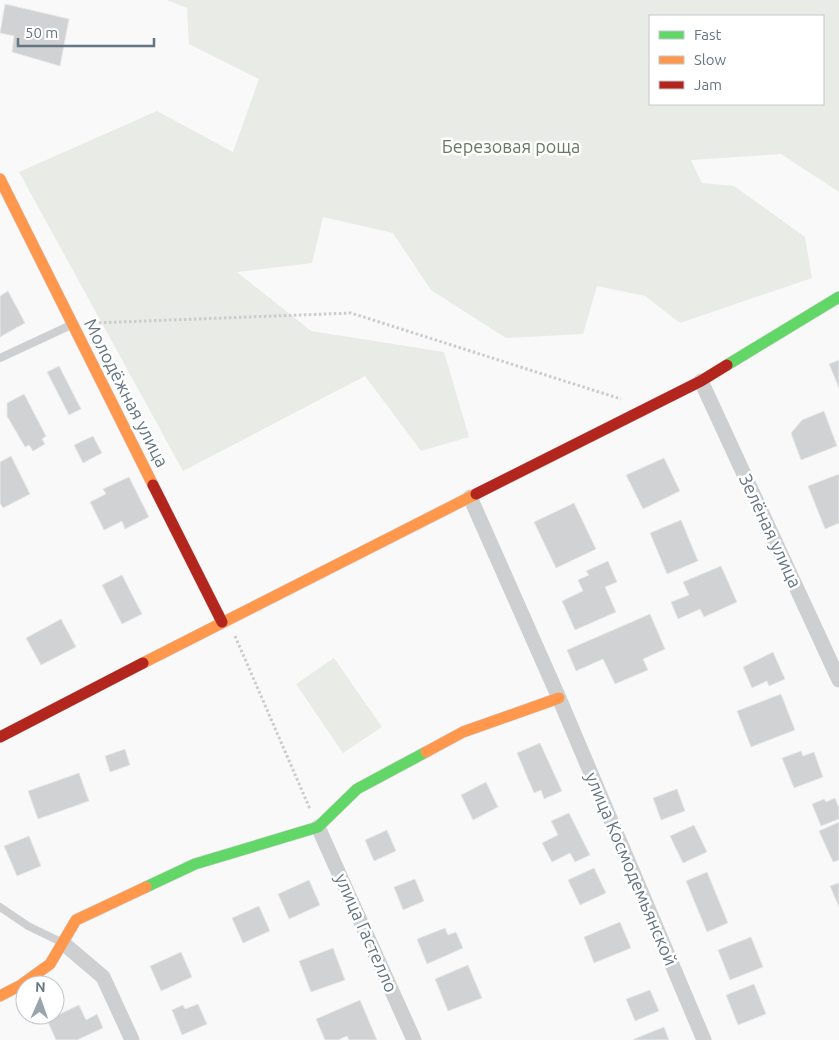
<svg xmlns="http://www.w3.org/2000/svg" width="839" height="1040" viewBox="0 0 839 1040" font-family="Ubuntu,sans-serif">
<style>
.green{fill:#e8ebe6;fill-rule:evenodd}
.building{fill:#d0d2d3;stroke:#e8e8e8}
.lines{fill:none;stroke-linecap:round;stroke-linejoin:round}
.fast-casing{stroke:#d5d6d7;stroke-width:12}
.slow-casing{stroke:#d5d6d7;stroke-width:12}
.jam-casing{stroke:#d5d6d7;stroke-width:12}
.path{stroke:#cbcccd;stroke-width:3;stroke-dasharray:2.5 2.5;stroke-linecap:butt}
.lane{stroke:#cecfd0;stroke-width:8}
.street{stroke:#cecfd0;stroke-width:15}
.fast{stroke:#63d668;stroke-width:11}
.slow{stroke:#ff974d;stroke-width:11}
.jam{stroke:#b3261e;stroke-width:11}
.labels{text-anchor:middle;stroke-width:5;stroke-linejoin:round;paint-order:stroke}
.park-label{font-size:18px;fill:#687a64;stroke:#fff}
.street-label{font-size:18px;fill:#657683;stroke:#fff}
</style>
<rect width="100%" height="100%" fill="#f9f9f9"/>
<path class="green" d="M167,0H839V192L781,154L691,160L702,183L734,186L805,237L812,278L680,323L645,296L597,286L583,334L506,338L431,290L393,233L323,217L312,263L237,272L311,331L444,352L469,437L421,451L365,376L183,471L19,172L157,111L233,152L259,79L189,44L187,8ZM650,16H823V104H650Z
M334,658L382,727L343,753L296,684Z"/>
<path class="building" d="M5,4L69,19L60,66L12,52L14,36L0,33Z
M8,291L25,323L0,337V296Z
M839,360V388L829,364Z
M59,366L81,409L69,415L47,372Z
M24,394L46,436L42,439L45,444L33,451L29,445L25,447L7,416V403Z
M824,411L837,446L801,460L791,433L802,420Z
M93,436L102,453L83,463L74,445Z
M11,456L30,494L3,508L0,503V462Z
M664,458L680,491L643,509L626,475Z
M839,474V523L825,529L808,486Z
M129,477L149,517L125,529L122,521L104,530L90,502L106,494L103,489Z
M574,503L596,549L556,568L534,522Z
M681,520L698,561L667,574L650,533Z
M608,561L617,582L605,587L616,612L575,630L562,601L583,591L578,580L589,575L586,571Z
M721,566L737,602L704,617L700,609L678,619L671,602L689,595L683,582Z
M122,575L142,614L122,624L102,585Z
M650,614L665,649L643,659L648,670L615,684L603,659L576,671L567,650Z
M61,619L76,647L41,665L26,638Z
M773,652L785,679L769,686L767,681L752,688L743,667Z
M781,694L795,730L751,747L737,711Z
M540,743L562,791L544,799L541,790L534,793L517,753Z
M125,749L130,765L110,772L105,756Z
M801,751L803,756L814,752L823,777L794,788L782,758Z
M79,773L89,801L38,819L28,791Z
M486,782L498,807L473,820L461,795Z
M677,789L685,811L661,820L653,798Z
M835,798L839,808V819L821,826L812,804L824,799L826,802Z
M569,813L590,855L575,862L570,853L552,862L542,843L558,835L551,821Z
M839,822V860L833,862L819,831Z
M694,825L707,852L683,863L670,836Z
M387,830L396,851L374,861L365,840Z
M29,836L41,866L17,876L4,846Z
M594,868L606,893L580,905L568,880Z
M707,872L728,923L707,932L686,881Z
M415,879L424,901L403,910L394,887Z
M309,880L320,905L289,919L278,894Z
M839,883V907L830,886Z
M259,906L270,931L243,943L232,918Z
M620,922L631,948L594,963L584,937Z
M445,928L448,935L456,932L463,948L427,964L417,939Z
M751,937L763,967L730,980L718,950Z
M333,948L345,980L311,992L299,961Z
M181,952L192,977L161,991L150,966Z
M468,965L482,998L448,1011L435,979Z
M754,984L766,1014L738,1025L726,995Z
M650,990L659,1011L635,1021L626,999Z
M360,1000L377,1040H349L347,1036L338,1040H325L316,1019Z
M198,1004L207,1024L182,1035L172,1010L183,1005L185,1009Z
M79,1005L86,1020L97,1014L103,1028L77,1040H56L47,1020Z
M664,1027L669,1040H634V1039Z"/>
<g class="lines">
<defs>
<path id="fast" d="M727,365L839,297
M146,887L195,864L318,827L357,789L426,752"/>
<path id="slow" d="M0,179L153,485
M143,663L476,494
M426,752L463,732L559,698
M0,996L21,985L50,964L76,920L146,887"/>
<path id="jam" d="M153,485L222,622
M476,494L701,381L727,365
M0,737L143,663"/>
</defs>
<use href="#fast" class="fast-casing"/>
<use href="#slow" class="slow-casing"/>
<use href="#jam" class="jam-casing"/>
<path class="path" d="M94,323L351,313L621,399
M235,636L310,809"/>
<path class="lane" d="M0,358L71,325
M0,907L28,926L61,942"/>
<path class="street" d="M701,381L839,680
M470,497L559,698L704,1040
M318,827L414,1040
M63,943L103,977L132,1040"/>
<use href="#fast" class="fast"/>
<use href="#slow" class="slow"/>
<use href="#jam" class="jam"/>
</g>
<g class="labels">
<g class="park-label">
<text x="511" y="153">Березовая роща</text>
</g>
<g class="street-label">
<text transform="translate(126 393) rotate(63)" y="6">Молодёжная улица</text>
<text transform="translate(770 531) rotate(65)" y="6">Зелёная улица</text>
<text transform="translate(631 869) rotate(67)" y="6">улица Космодемьянской</text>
<text transform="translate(366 933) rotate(66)" y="6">улица Гастелло</text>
</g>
</g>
<rect x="649" y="15" width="175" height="90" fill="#ffffff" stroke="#c1c8cd"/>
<rect x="659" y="31" width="25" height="8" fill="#63d668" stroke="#c1c8cd"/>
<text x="694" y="40" font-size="15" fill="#657683">Fast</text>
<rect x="659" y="56" width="25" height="8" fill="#ff974d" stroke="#c1c8cd"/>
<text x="694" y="65" font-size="15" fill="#657683">Slow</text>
<rect x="659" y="81" width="25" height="8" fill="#b3261e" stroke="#c1c8cd"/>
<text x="694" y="90" font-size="15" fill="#657683">Jam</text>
<g transform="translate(40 1000) rotate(2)"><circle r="24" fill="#ffffff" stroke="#c1c8cd"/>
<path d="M0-4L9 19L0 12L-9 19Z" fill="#99a4ac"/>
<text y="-8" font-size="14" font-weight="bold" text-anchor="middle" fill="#657683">N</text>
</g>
<path d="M18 38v8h136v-8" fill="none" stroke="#657683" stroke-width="2.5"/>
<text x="25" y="38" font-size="15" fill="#657683" stroke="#ffffff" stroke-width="4" paint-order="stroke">50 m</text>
</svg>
